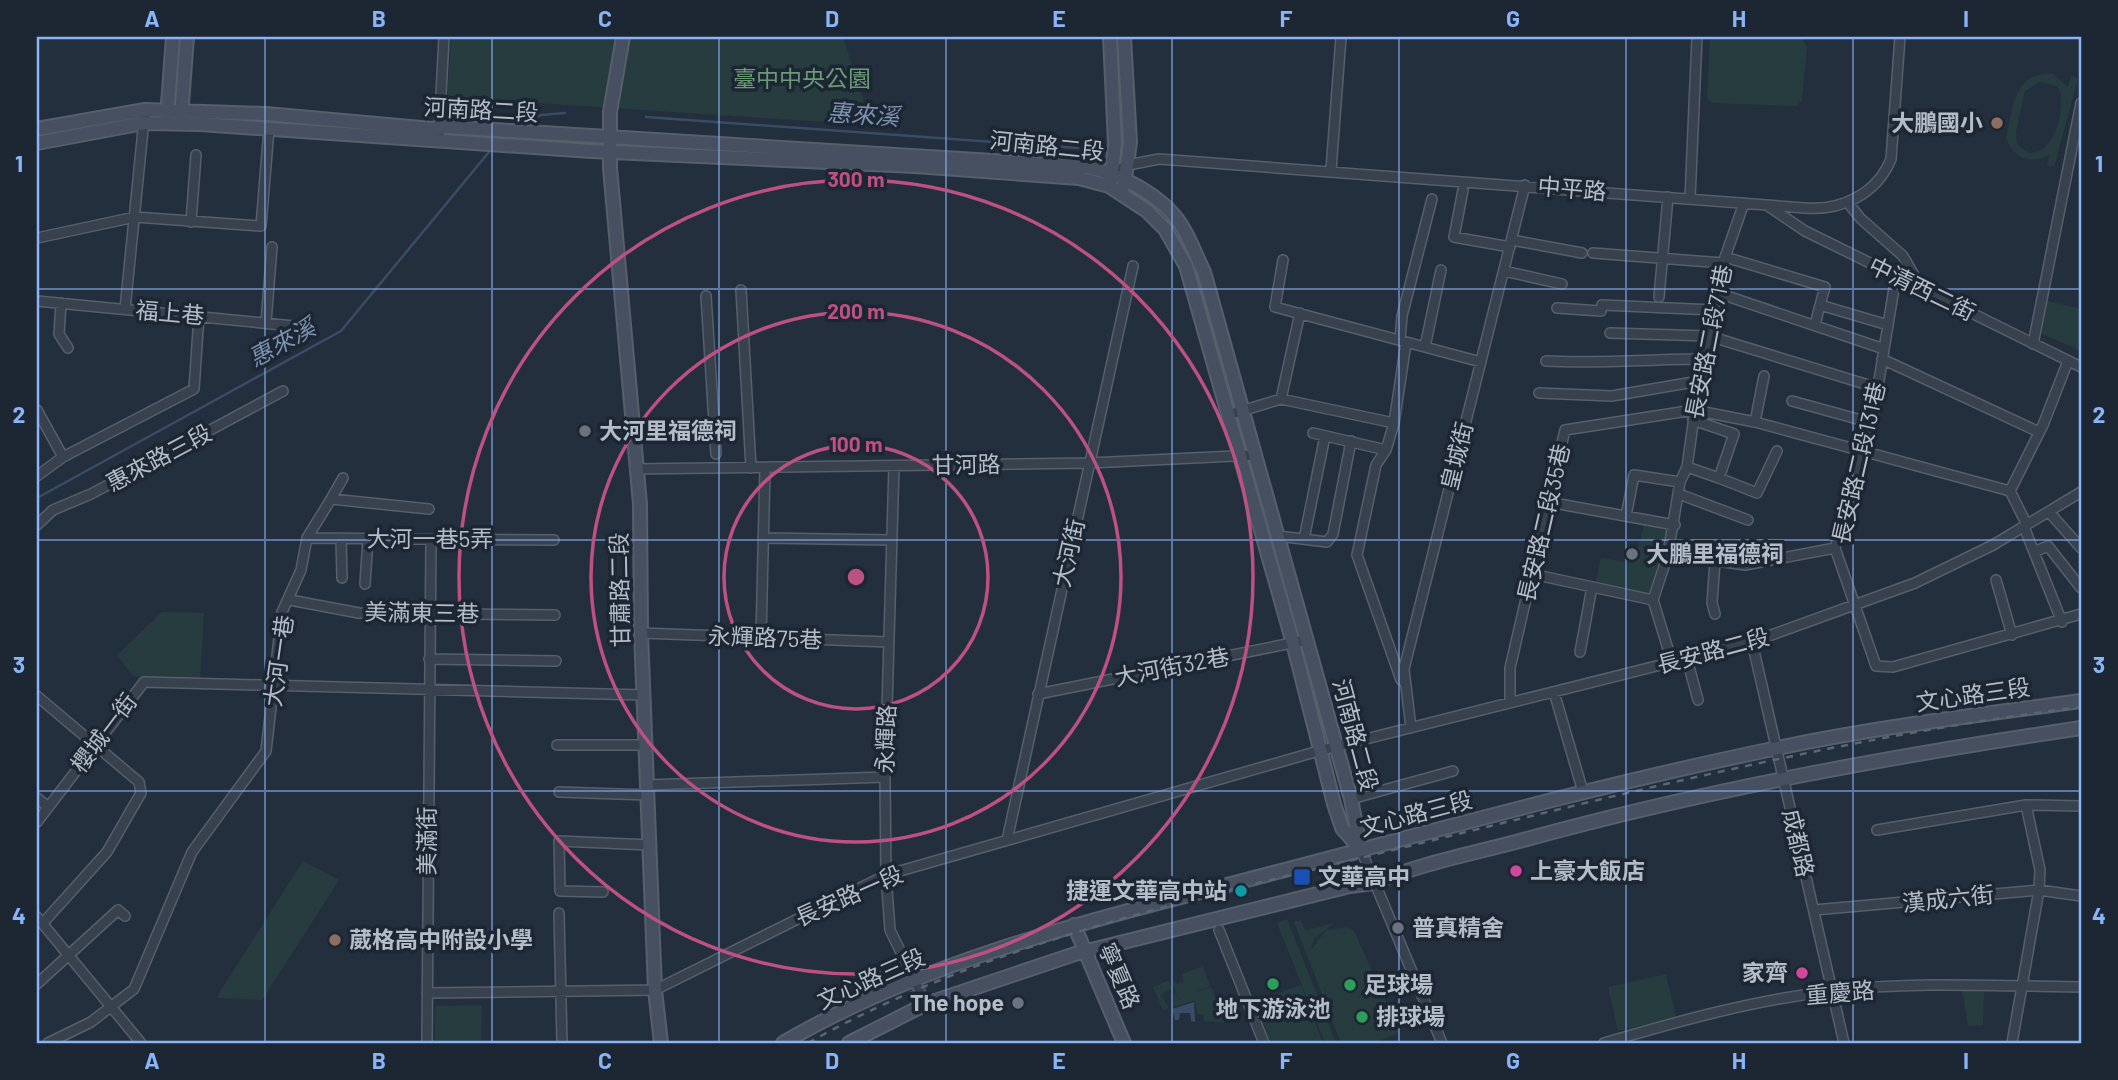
<svg xmlns="http://www.w3.org/2000/svg" width="2118" height="1080" viewBox="0 0 2118 1080" font-family="Barlow,'Noto Sans TC',sans-serif">
<style>
.green{fill:#263c3f;fill-rule:evenodd}
.water{fill:#394c67}
.lines{fill:none;stroke-linecap:round;stroke-linejoin:round}
.stream{stroke:#394c67;stroke-width:2.5}
.street-casing{stroke:#565f6c;stroke-width:12}
.secondary-casing{stroke:#565f6c;stroke-width:16}
.street{stroke:#38414e;stroke-width:9}
.secondary{stroke:#465061;stroke-width:12}
.rail{stroke:#5a6575;stroke-width:2.5;stroke-dasharray:7 7;stroke-linecap:butt}
.grid{fill:none;stroke:#8ab4f8;stroke-width:2;stroke-opacity:0.55}
.ring{fill:none;stroke:#bd5182;stroke-width:3.5}
.education-dot{fill:#8d6e63;stroke:#1d2633;stroke-width:2.5}
.worship-dot{fill:#6b7280;stroke:#1d2633;stroke-width:2.5}
.hotel-dot{fill:#d1479c;stroke:#1d2633;stroke-width:2.5}
.transit-dot{fill:#1a4fb4;stroke:#1d2633;stroke-width:2.5}
.culture-dot{fill:#0f9aa8;stroke:#1d2633;stroke-width:2.5}
.leisure-dot{fill:#2e9e5b;stroke:#1d2633;stroke-width:2.5}
.labels{text-anchor:middle;stroke-width:7;stroke-linejoin:round;paint-order:stroke}
.park-label{font-size:23px;fill:#6b9a76;stroke:#1d2633}
.street-label{font-size:23px;fill:#b4bcc9;stroke:#1d2633}
.poi-label{font-size:23px;font-weight:bold;fill:#b4bcc9;stroke:#1d2633;text-anchor:start}
.water-label{font-size:24px;font-style:italic;fill:#7c92b1;stroke:#1d2633}
.centre{fill:#bd5182;stroke:#1d2633;stroke-width:3.5}
.ring-label{font-size:21px;text-anchor:middle;font-weight:bold;fill:#bd5182;stroke:#1d2633;stroke-width:7;stroke-linejoin:round;paint-order:stroke}
.neatline{fill:none;stroke:#8ab4f8;stroke-width:2.5}
.grid-label{font-size:23px;text-anchor:middle;font-weight:bold;fill:#8ab4f8}
</style>
<rect width="100%" height="100%" fill="#242f3e"/>
<path class="green" d="M451,37H843L871,125L536,103L447,101Z
M1713,37L1802,39L1807,47L1802,100L1797,106L1713,103L1707,98L1710,39Z
M2053,74L2068,87L2071,76L2078,78L2054,167L2047,166L2049,155C2030,165 2014,159 2006,138C2013,108 2013,71 2053,74ZM2040,82L2057,86C2068,100 2057,155 2029,153L2017,144L2016,132L2025,91Z
M2044,300L2081,309V351L2040,333Z
M1645,522L1672,527L1651,597L1595,585L1601,558L1634,563Z
M162,612L204,613L200,679L133,676L117,655Z
M303,861L339,880L262,1000L216,998Z
M1287,919L1336,1043H1325L1277,923Z
M1301,920L1305,930L1334,923L1314,939L1311,950L1326,930L1348,927L1354,931L1400,1033L1373,1043H1341L1294,922Z
M1203,966L1210,986L1192,993L1211,987L1225,1023L1203,1021L1204,1015L1197,1014L1195,1000L1171,1008L1174,992L1178,998L1171,979L1177,984L1184,982L1182,974Z
M1666,974L1676,1017L1618,1031L1608,987Z
M1169,980L1172,988L1161,995L1169,1008L1163,1010L1153,987Z
M1301,985L1323,1043H1271L1255,1002Z
M1962,990L1984,992L1983,1025L1968,1026Z
M482,1005L481,1043H434L436,1006Z"/>
<path class="water" d="M1194,1002L1195,1022L1191,1021L1190,1013H1180L1179,1020H1175L1172,1009Z"/>
<g class="lines">
<path class="stream" d="M646,117L1078,148
M520,123L541,115L565,113
M37,498L341,331L489,152"/>
<defs>
<path id="street" d="M439,133L444,37
M1331,170L1341,37
M1112,173L1128,165L1159,159L1805,208C1841,211 1877,194 1891,159L1900,37
M1463,190L1454,237L1510,247
M1690,199L1697,37
M1848,203L1861,219L1903,256L1922,289
M1768,206L1805,231L2081,367
M191,222L196,155
M37,238L135,217L261,226L269,129
M1512,240L1582,253
M1593,253L1723,263
M1725,257L1825,287L1820,305L1888,325
M1283,260L1275,307L1481,362
M1504,271L1562,284
M1896,276L1872,423L1835,548L1876,666L1893,667L2081,614
M741,290L751,468
M1718,293L1884,349
M706,296L716,454
M1659,297L1668,197
M37,301L304,327
M61,303L59,334L68,348
M1557,308L1601,311L1602,305L1714,310
M125,309L145,110
M266,322L272,247
M1815,325L1820,305
M1610,333L1709,336L1878,388
M1400,340L1402,316L1432,199
M2033,344L2081,103
M1425,347L1441,270
M1882,359L2039,432
M1546,361C1599,364 1651,359 1704,359
M1539,393L1612,396L1699,381
M1281,399L1300,313
M1792,401L1872,423
M37,410L63,457
M1228,415L1281,399L1394,423
M1755,422L1764,376
M1313,433L1386,450
M894,466L885,777L886,875L890,930L926,1004
M1687,467L1719,478L1734,434L1693,420
M635,469L1090,463L1255,455
M37,476L63,457L194,389L199,316
M1719,478L1757,493L1777,451
M2010,491L2043,425L2068,361
M1679,494L1748,520
M331,499L343,478
M1548,502L1675,525
M2049,512L2081,548
M1626,516L1634,475L1680,482
M37,525L53,510L91,494L283,391
M2024,527L2062,622
M1278,536L1327,542L1333,534L1351,441
M307,538L554,540
M763,538L892,540
M341,539L342,578
M1304,539L1325,436
M2034,552L2048,546L2081,588
M1668,554L1745,565L1835,548
M1715,561L1712,603L1715,614
M1532,574L1653,600
M1996,580L2012,635
M365,584L368,539
M290,600L359,613L555,615
M641,633L889,642
M761,638L765,468
M1752,642L1844,1043
M1580,652L1592,587
M429,659L556,661
M1687,659L1698,700
M1672,662L1653,600L1668,554L1680,482L1687,467L1699,381L1723,263L1744,203
M1401,680L1357,555L1376,465L1386,450L1394,423L1406,343
M1554,692L1583,792
M1038,694L1307,640
M37,696L139,782L141,793L107,852L43,923
M1510,703V668L1565,430L1694,410L1755,422L2010,491L2027,525
M1411,728L1404,669L1525,185
M557,745H646
M647,785L885,777
M559,792L648,795
M37,798L48,807
M1351,799L1453,771
M37,822L144,682L644,695
M1877,830L2026,805L2081,806
M1007,840L1133,266
M1361,850L1442,1043
M603,892L560,891L559,841L650,845
M1814,910L2039,890L2081,896
M559,913L562,1043
M37,917L141,1043
M1219,930L1264,1043
M37,984L118,910L125,916
M427,993L655,990L886,875L1322,750L1752,642L1915,583L1993,545L2081,492
M48,1043L91,1022L134,989L192,852L266,751L282,612L301,570L307,538L331,499L429,509
M427,1043L431,539
M1604,1043C1679,1021 1754,1000 1832,991C1913,981 1999,986 2081,987
M2012,1043L2039,890L2040,870L2026,805"/>
<path id="secondary" d="M623,37L610,112V168L640,504L641,633L655,990L661,1043
M1110,37L1115,143L1111,179
M167,117L173,37
M181,117L187,37
M37,129L145,110L266,114L432,129L447,127L1088,167C1121,175 1160,194 1180,223C1190,238 1196,256 1204,272L1351,799L1361,850
M37,143L144,123L200,124L591,151L915,166L1079,178L1109,186L1147,211L1165,229L1186,266L1293,643L1334,804L1342,828L1361,850
M1124,186L1130,142L1124,37
M1074,925L1124,1043
M783,1043C933,955 1114,915 1281,871C1444,828 1608,783 1773,749C1875,727 1979,715 2081,701
M849,1043L926,1004L1075,954L1350,886L1374,883C1422,863 1476,853 1527,839C1709,789 1894,756 2081,728"/>
</defs>
<use href="#street" class="street-casing"/>
<use href="#secondary" class="secondary-casing"/>
<use href="#street" class="street"/>
<use href="#secondary" class="secondary"/>
<path class="rail" d="M808,1043C988,942 1195,899 1393,850C1621,794 1848,736 2081,707"/>
</g>
<path class="grid" d="M265,37V1043M492,37V1043M719,37V1043M946,37V1043M1172,37V1043M1399,37V1043M1626,37V1043M1853,37V1043M37,289H2081M37,540H2081M37,791H2081"/>
<g class="ring">
<circle cx="856" cy="577" r="132"/>
<circle cx="856" cy="577" r="265"/>
<circle cx="856" cy="577" r="397"/>
</g>
<g class="education-dot">
<circle cx="1997" cy="123" r="7"/>
<circle cx="335" cy="940" r="7"/>
</g>
<g class="worship-dot">
<circle cx="585" cy="431" r="7"/>
<circle cx="1632" cy="554" r="7"/>
<circle cx="1398" cy="928" r="7"/>
<circle cx="1018" cy="1003" r="7"/>
</g>
<g class="hotel-dot">
<circle cx="1516" cy="871" r="7"/>
<circle cx="1802" cy="973" r="7"/>
</g>
<rect class="transit-dot" x="1293" y="868" width="18" height="18" rx="3.5"/>
<circle class="culture-dot" cx="1241" cy="891" r="7"/>
<g class="leisure-dot">
<circle cx="1273" cy="984" r="7"/>
<circle cx="1350" cy="985" r="7"/>
<circle cx="1362" cy="1017" r="7"/>
</g>
<g class="labels">
<g class="park-label">
<text x="802" y="87">臺中中央公園</text>
</g>
<g class="street-label">
<text transform="translate(481 110) rotate(3)" y="8">河南路二段</text>
<text transform="translate(1047 146) rotate(6)" y="8">河南路二段</text>
<text transform="translate(1572 189) rotate(5)" y="8">中平路</text>
<text transform="translate(1922 289) rotate(26)" y="8">中清西二街</text>
<text transform="translate(170 313) rotate(5)" y="8">福上巷</text>
<text transform="translate(1709 342) rotate(-79)" y="8">長安路二段71巷</text>
<text transform="translate(1457 456) rotate(-76)" y="8">皇城街</text>
<text transform="translate(159 458) rotate(-28)" y="8">惠來路三段</text>
<text transform="translate(1859 463) rotate(-77)" y="8">長安路二段131巷</text>
<text transform="translate(966 465) rotate(-1)" y="8">甘河路</text>
<text transform="translate(1544 523) rotate(-77)" y="8">長安路二段35巷</text>
<text x="430" y="547">大河一巷5弄</text>
<text transform="translate(1069 553) rotate(-77)" y="8">大河街</text>
<text transform="translate(620 590) rotate(-91)" y="8">甘肅路二段</text>
<text transform="translate(422 613) rotate(1)" y="8">美滿東三巷</text>
<text transform="translate(765 638) rotate(2)" y="8">永輝路75巷</text>
<text transform="translate(1713 651) rotate(-15)" y="8">長安路二段</text>
<text transform="translate(279 661) rotate(-82)" y="8">大河一巷</text>
<text transform="translate(1172 667) rotate(-11)" y="8">大河街32巷</text>
<text transform="translate(1973 695) rotate(-8)" y="8">文心路三段</text>
<text transform="translate(104 733) rotate(-53)" y="8">櫻城一街</text>
<text transform="translate(1355 735) rotate(75)" y="8">河南路二段</text>
<text transform="translate(886 739) rotate(-88)" y="8">永輝路</text>
<text transform="translate(1416 814) rotate(-15)" y="8">文心路三段</text>
<text transform="translate(427 841) rotate(-90)" y="8">美滿街</text>
<text transform="translate(1798 843) rotate(77)" y="8">成都路</text>
<text transform="translate(849 896) rotate(-24)" y="8">長安路一段</text>
<text transform="translate(1948 899) rotate(-6)" y="8">漢成六街</text>
<text transform="translate(1119 976) rotate(67)" y="8">寧夏路</text>
<text transform="translate(871 979) rotate(-24)" y="8">文心路三段</text>
<text transform="translate(1840 993) rotate(-5)" y="8">重慶路</text>
</g>
<g class="poi-label">
<text x="1983" y="131" text-anchor="end">大鵬國小</text>
<text x="599" y="439">大河里福德祠</text>
<text x="1646" y="562">大鵬里福德祠</text>
<text x="1530" y="879">上豪大飯店</text>
<text x="1318" y="885">文華高中</text>
<text x="1227" y="899" text-anchor="end">捷運文華高中站</text>
<text x="1412" y="936">普真精舍</text>
<text x="349" y="948">葳格高中附設小學</text>
<text x="1788" y="981" text-anchor="end">家齊</text>
<text x="1364" y="993">足球場</text>
<text x="1004" y="1011" text-anchor="end">The hope</text>
<text x="1273" y="1017" text-anchor="middle">地下游泳池</text>
<text x="1376" y="1025">排球場</text>
</g>
<g class="water-label">
<text transform="translate(863 115) rotate(4)" y="8">惠來溪</text>
<text transform="translate(282 343) rotate(-29)" y="8">惠來溪</text>
</g>
</g>
<circle cx="856" cy="577" r="10" class="centre"/>
<g class="ring-label">
<text x="856" y="187">300 m</text>
<text x="856" y="319">200 m</text>
<text x="856" y="452">100 m</text>
</g>
<rect width="2118" height="1080" fill="none" stroke="#1d2633" stroke-width="77"/>
<rect x="38" y="38" width="2042" height="1004" class="neatline"/>
<g class="grid-label">
<text x="152" y="27">A</text>
<text x="379" y="27">B</text>
<text x="605" y="27">C</text>
<text x="832" y="27">D</text>
<text x="1059" y="27">E</text>
<text x="1286" y="27">F</text>
<text x="1513" y="27">G</text>
<text x="1739" y="27">H</text>
<text x="1966" y="27">I</text>
<text x="19" y="172">1</text>
<text x="2099" y="172">1</text>
<text x="19" y="423">2</text>
<text x="2099" y="423">2</text>
<text x="19" y="673">3</text>
<text x="2099" y="673">3</text>
<text x="19" y="924">4</text>
<text x="2099" y="924">4</text>
<text x="152" y="1069">A</text>
<text x="379" y="1069">B</text>
<text x="605" y="1069">C</text>
<text x="832" y="1069">D</text>
<text x="1059" y="1069">E</text>
<text x="1286" y="1069">F</text>
<text x="1513" y="1069">G</text>
<text x="1739" y="1069">H</text>
<text x="1966" y="1069">I</text>
</g>
</svg>
